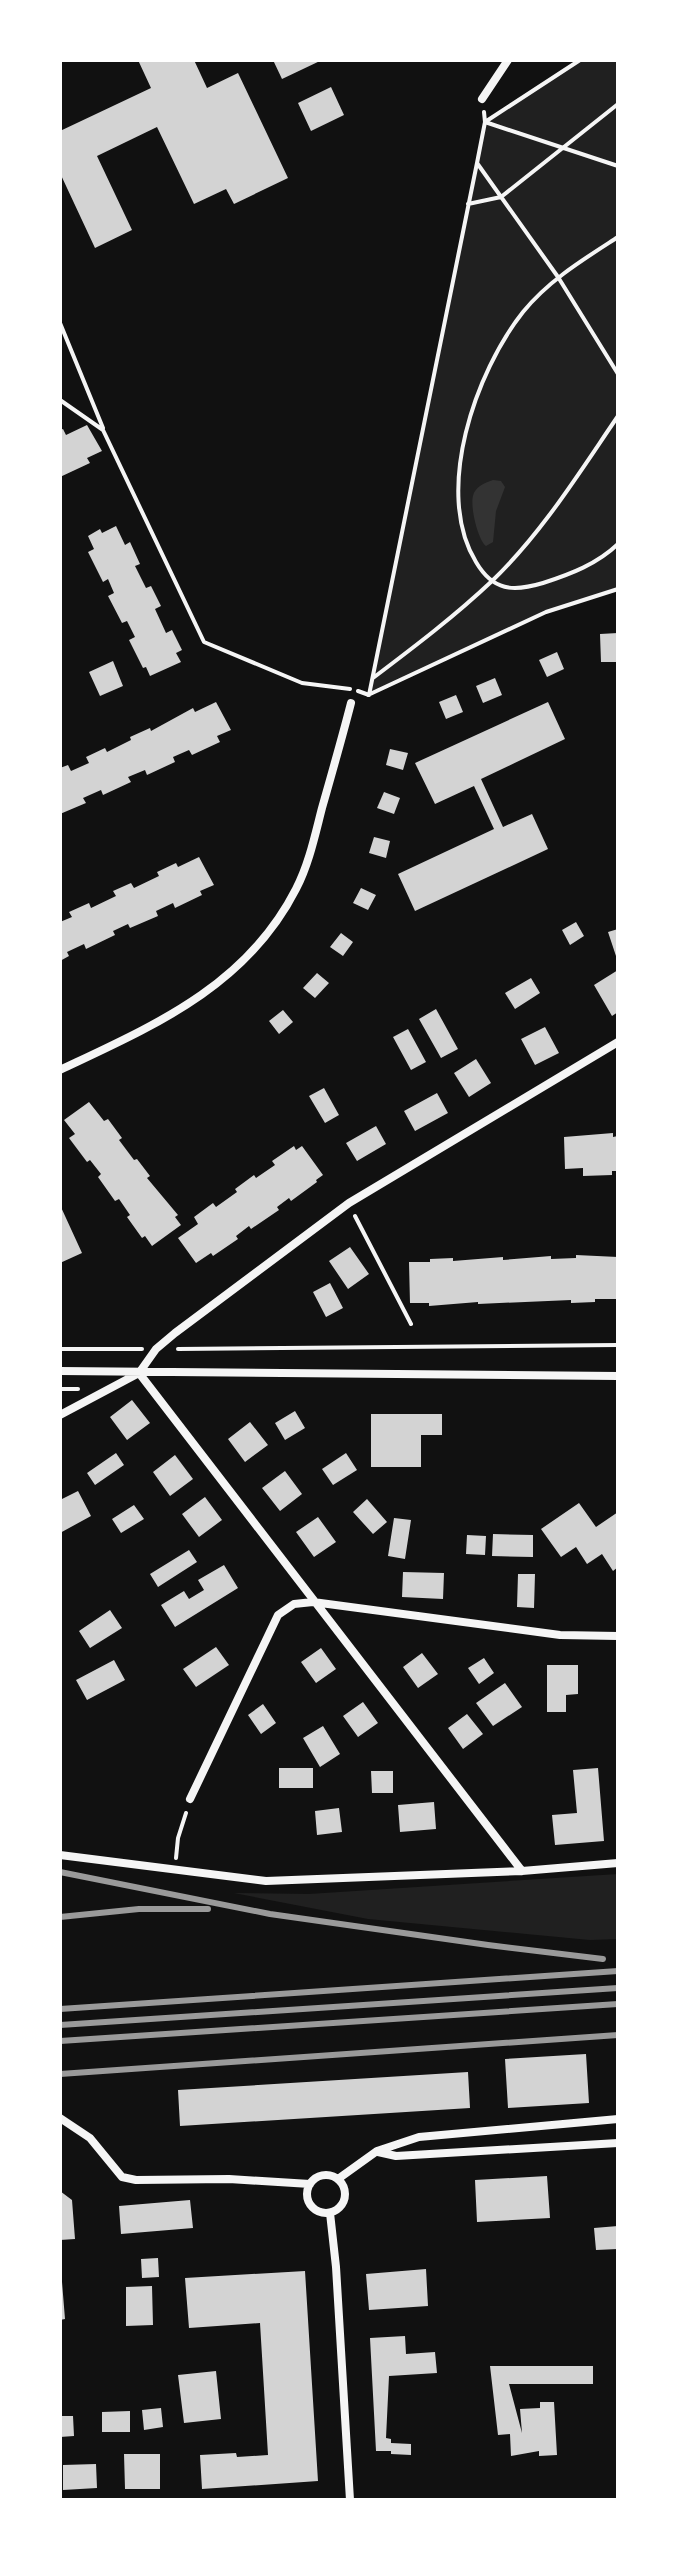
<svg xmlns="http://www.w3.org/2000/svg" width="678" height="2560" viewBox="0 0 678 2560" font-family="'Sofia Sans Condensed',sans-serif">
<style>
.green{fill:#202020}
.water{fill:#333}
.building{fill:#d3d3d3}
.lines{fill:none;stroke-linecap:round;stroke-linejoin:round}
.path{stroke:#f5f5f5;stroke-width:4}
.minor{stroke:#f5f5f5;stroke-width:8}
.rail{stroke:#9a9a9a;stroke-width:6}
</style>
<rect width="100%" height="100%" fill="#111"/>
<path class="green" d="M580,60H618V589L546,612L369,695L485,122Z
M618,1874V1939L590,1940L368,1919L234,1893L309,1894Z"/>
<path class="water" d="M493,480L501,481L505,487L496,511L493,542L486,546C478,540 470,507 473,496C475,487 484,483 493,480Z"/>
<path class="building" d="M138,60H194L207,88L238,73L288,178L234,204L226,189L194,204L157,127L97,156L132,230L95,248L60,173V131L151,88Z
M273,60H322L282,79Z
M331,87L344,115L311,131L298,103Z
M87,425L102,451L87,458L90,463L60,477V430L63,429L66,435Z
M116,526L125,545L130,542L140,564L135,566L146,588L151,586L161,606L155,609L166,633L172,630L182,650L176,653L181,662L150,676L146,667L143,668L129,640L135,637L127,621L122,623L108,596L114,593L108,579L103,582L88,552L94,549L88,536L100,529L102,533Z
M618,633V662H601L600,634Z
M557,652L564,669L547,677L539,660Z
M113,661L123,686L100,696L89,672Z
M495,678L502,695L483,703L476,686Z
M456,695L463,712L446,719L439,702Z
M216,702L231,730L217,736L220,742L192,755L189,750L173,757L175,762L147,775L145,770L128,777L131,782L103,795L101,790L83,798L86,803L60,814V768L68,765L71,771L89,763L86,757L105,748L107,752L131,740L130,737L150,728L151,731L193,708L195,712Z
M548,702L565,739L481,779L503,827L532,814L548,849L415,911L398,874L494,829L474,786L435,804L415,763Z
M390,749L408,753L403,770L386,765Z
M384,792L400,798L394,814L377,808Z
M374,837L390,841L386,858L369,853Z
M199,857L214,885L200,891L202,895L175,908L173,903L156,911L158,916L130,928L128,924L113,931L115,935L86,949L84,944L67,952L69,956L60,961V922L72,917L69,912L89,903L91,908L116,896L113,891L131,883L134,888L159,876L157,872L176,863L178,867Z
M361,888L376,895L368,910L353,903Z
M576,922L584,936L570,945L562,930Z
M618,929V959H617L608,932Z
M341,933L353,942L343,956L330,947Z
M618,970V1012L612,1016L594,985Z
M317,973L329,983L315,998L303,988Z
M531,978L540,993L515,1009L505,993Z
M436,1009L458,1049L441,1058L419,1019Z
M283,1010L293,1022L279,1034L269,1021Z
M545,1027L559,1053L535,1065L521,1039Z
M408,1029L426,1062L411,1070L393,1037Z
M476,1059L491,1083L469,1097L454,1073Z
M324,1088L339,1115L325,1123L309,1096Z
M437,1093L448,1113L415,1131L404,1111Z
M89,1102L104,1121L108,1119L122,1138L119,1140L134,1160L137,1159L150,1176L147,1178L178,1215L175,1217L181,1225L152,1246L145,1236L142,1238L127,1217L130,1215L119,1199L115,1201L98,1177L101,1174L90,1160L87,1162L69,1138L75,1134L64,1120Z
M376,1126L386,1144L357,1161L346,1143Z
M613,1133V1137L618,1136V1171H612V1175L583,1176V1168L565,1169L564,1137Z
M294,1146L296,1150L302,1146L323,1175L316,1180L317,1182L291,1201L289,1198L277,1207L279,1210L251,1229L249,1226L236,1236L238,1239L213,1256L211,1253L196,1263L178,1238L198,1224L194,1217L213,1203L216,1207L237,1192L235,1189L254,1175L256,1178L275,1165L272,1161Z
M60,1205L82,1253L60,1263Z
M350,1247L369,1274L348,1289L329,1261Z
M576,1255L618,1257V1299H595V1302L571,1303V1300L478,1304V1302L429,1306V1303H410L409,1262H430V1259L453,1258V1261L503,1257V1260L551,1256V1259L576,1258Z
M330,1283L343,1308L326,1317L313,1292Z
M132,1400L150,1423L127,1440L110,1417Z
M295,1411L305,1428L285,1440L275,1423Z
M371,1414H442V1435H421V1467H371Z
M250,1422L268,1445L245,1462L228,1439Z
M116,1453L124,1465L95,1485L87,1473Z
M346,1453L357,1470L333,1485L322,1469Z
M175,1455L193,1479L170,1496L153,1472Z
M285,1471L302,1494L280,1511L262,1488Z
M78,1491L91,1516L60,1533V1500Z
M205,1497L222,1520L199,1537L182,1514Z
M367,1499L387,1522L373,1534L353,1512Z
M579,1503L596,1527L618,1512V1567L613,1571L602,1554L587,1564L576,1547L561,1557L541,1529Z
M134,1505L144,1519L121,1533L112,1519Z
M318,1517L336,1542L314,1557L296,1532Z
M394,1518L411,1520L405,1559L388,1556Z
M493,1534L533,1535V1557L492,1556Z
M467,1535L486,1536L485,1555L466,1554Z
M189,1550L197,1562L158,1587L150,1574Z
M224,1565L238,1588L175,1627L161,1605L184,1591L189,1599L204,1590L198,1580Z
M403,1572L444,1573L443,1599L402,1597Z
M518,1574H535L534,1608L517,1607Z
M110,1610L122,1628L90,1648L79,1631Z
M216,1647L229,1665L196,1687L183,1669Z
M321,1648L336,1669L316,1683L301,1662Z
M422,1653L438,1674L418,1688L403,1667Z
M484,1658L494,1673L479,1684L468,1668Z
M114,1660L125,1680L87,1700L76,1680Z
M547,1665H578V1694L566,1695V1712H547Z
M505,1683L522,1707L493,1726L476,1703Z
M363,1702L378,1723L358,1737L343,1716Z
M263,1704L276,1723L261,1734L248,1715Z
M467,1714L483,1734L463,1749L448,1728Z
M323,1726L340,1754L320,1767L303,1738Z
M279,1768H313V1788H279Z
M598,1768L604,1841L555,1845L552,1815L577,1813L573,1770Z
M371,1771H393V1793H372Z
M434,1802L436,1829L400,1832L398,1805Z
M339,1808L342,1832L317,1835L315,1811Z
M586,2054L589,2103L508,2108L505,2059Z
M468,2072L470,2108L180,2126L178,2090Z
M547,2176L550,2218L477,2222L475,2180Z
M60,2191L72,2200L75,2239L60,2240Z
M190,2200L193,2228L121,2234L119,2206Z
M618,2226V2249L596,2250L594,2228Z
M158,2258L159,2277L142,2278L141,2259Z
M426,2269L428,2306L369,2310L366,2274Z
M305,2271L318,2481L202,2489L200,2455L236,2453L237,2457L268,2455L260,2323L189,2328L185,2278Z
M60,2282H62L65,2319L60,2320Z
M152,2286L153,2325L126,2326V2287Z
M405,2336L406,2354L435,2352L437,2373L389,2376L386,2438L391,2439V2443L411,2444V2455L391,2454V2451H376L370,2338Z
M490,2366H593V2384H509L522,2433L520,2409L540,2408V2402H554L557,2455L539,2456V2451L511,2456L510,2434L498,2435Z
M216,2371L221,2419L184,2423L178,2375Z
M161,2408L163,2427L144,2430L142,2410Z
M130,2411V2432H102V2412Z
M60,2416H73L74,2436L60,2437Z
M124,2454H160V2489H125Z
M96,2464L97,2488L63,2490V2465Z"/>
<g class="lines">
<path class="path" d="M484,112L485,122L477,163L558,277L618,374
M485,122L618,166
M485,122L580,60
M468,204L501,197L618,104
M618,237C584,259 549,280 523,312C476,371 433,492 476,562C493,591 513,592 543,583C571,574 597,564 618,544
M60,323L103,428
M60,400L103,430L204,642L302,683L350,689
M373,678C414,647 455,616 492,581C542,533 579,473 618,416
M358,691L369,695L477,163
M368,695L546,612L618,589
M355,1216L411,1324
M60,1349H142
M178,1349L618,1345
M60,1389H78
M176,1858L178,1838L186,1813"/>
<path class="minor" d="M482,99L508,60
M60,1070C153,1026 246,987 296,889C309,864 315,835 322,808C332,773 342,738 351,703
M60,1371L618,1376
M139,1373L522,1871
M60,1415L139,1373L156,1349L175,1333L349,1203L618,1042
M190,1799L278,1615L294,1604L313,1602L560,1635L618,1636
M60,1855L266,1881L522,1871L618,1863
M60,2118L90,2138L122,2177L136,2180L229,2179L310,2184
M378,2152L396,2156L618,2143
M307 2194a19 19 0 1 1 38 0a19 19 0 1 1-38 0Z
M338,2179L377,2151L419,2137L618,2119
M330,2213L336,2267L350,2500"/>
<path class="rail" d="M60,1872L270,1914L488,1945L603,1959
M60,1917L139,1909H208
M60,2009L618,1971
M60,2025L618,1988
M60,2041L618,2004
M60,2074L618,2035"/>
</g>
<rect width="678" height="2560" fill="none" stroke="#ffffff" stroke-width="124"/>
</svg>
